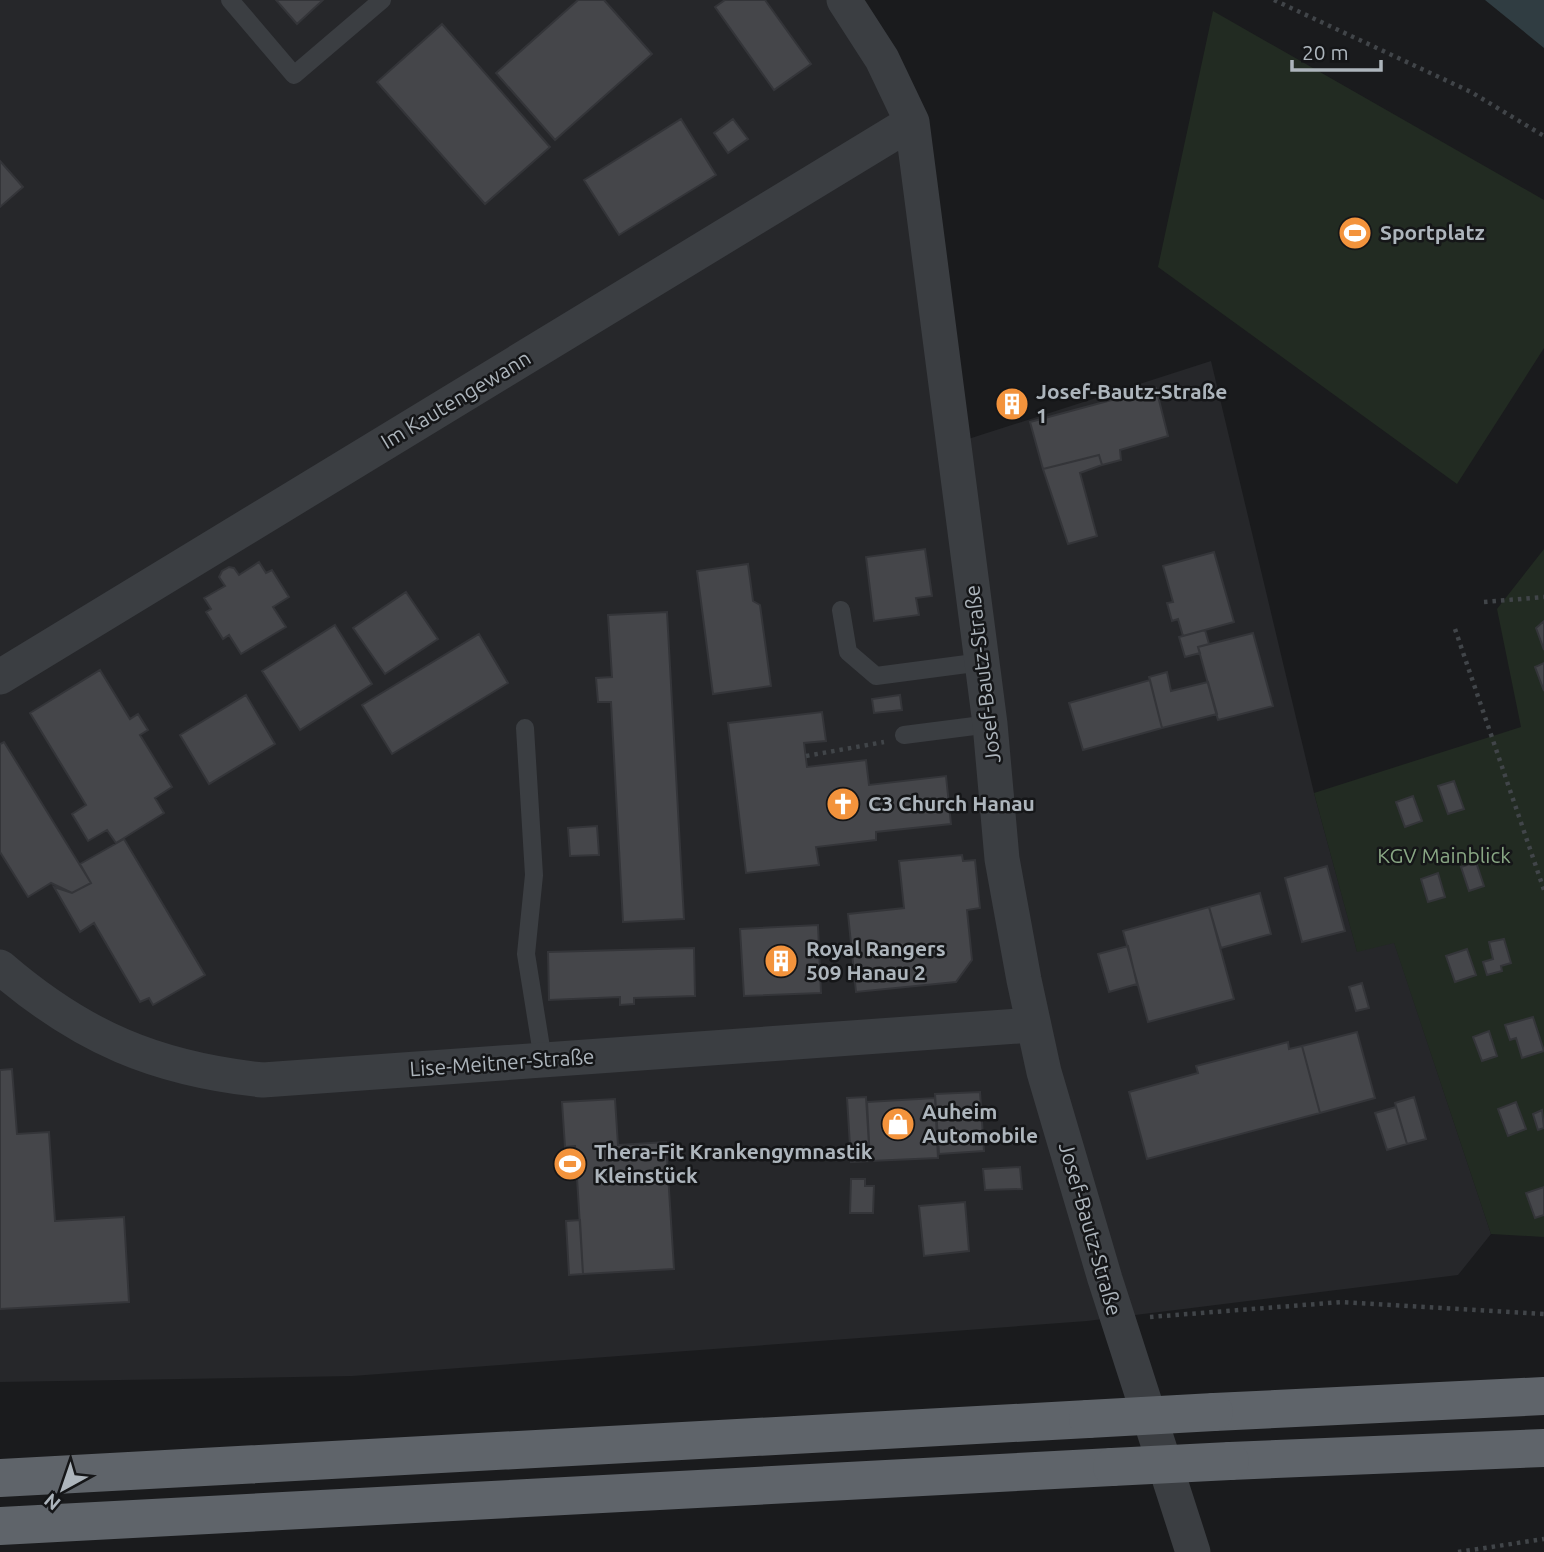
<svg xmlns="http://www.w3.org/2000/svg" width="1544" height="1552" viewBox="0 0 1544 1552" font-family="Ubuntu,sans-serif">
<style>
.built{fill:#26272a}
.green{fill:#222b22}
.water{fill:#303d42}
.building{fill:#45464a;stroke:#343539;stroke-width:2}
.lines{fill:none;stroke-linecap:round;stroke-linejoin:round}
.path{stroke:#414549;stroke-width:4.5;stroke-dasharray:3.5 5;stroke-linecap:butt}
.service{stroke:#3b3e42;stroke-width:18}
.minor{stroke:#3b3e42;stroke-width:35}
.trunk{stroke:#5f646a;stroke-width:38}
.trunk-bridge{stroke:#5f646a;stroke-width:38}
.labels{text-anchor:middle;stroke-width:5;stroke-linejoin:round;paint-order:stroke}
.poi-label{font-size:21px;font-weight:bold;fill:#adb5bc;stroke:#151618;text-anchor:start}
.street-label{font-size:21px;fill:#adb5bc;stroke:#151618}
.park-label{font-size:21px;fill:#89a784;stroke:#151618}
</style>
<rect width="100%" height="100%" fill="#1a1b1d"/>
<path class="built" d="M0,0H844L882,59L962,441L1211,361L1314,793L1357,951L1394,942L1491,1234L1458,1275L1087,1321L352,1376L0,1382Z"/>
<path class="green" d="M1213,11L1544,200V348L1457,484L1158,267Z
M1544,549V1237L1491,1234L1394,943L1357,952L1314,793L1521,727L1497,609Z"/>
<path class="water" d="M1485,0H1544V48Z"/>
<path class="building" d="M276,0H323L297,24Z
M578,0H604L652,54L555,140L496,73Z
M725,0H765L811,64L774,90L715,7Z
M442,24L550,147L485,204L377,82Z
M681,119L716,175L619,235L584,180Z
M733,119L748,139L728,153L714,133Z
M0,161L23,187L0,207Z
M1156,388L1168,436L1120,450L1121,460L1102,465L1099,455L1043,469L1030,422Z
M1024,395L1026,409L1000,413L998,399Z
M1099,455L1102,465L1080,473L1097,536L1068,544L1043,469Z
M925,549L932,596L916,598L919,615L874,621L866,557Z
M1214,552L1234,622L1183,636L1178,619L1172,621L1167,603L1173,602L1163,566Z
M259,562L266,573L272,570L289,597L273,607L286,627L241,654L229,635L223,639L206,612L211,609L204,598L225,586L219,577L222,571L229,567L234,568L239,575Z
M748,564L753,601L760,605L771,686L713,694L697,571Z
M406,592L438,639L385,674L353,628Z
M667,612L684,919L623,922L611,702H598L596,678L612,677L608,615Z
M1544,621V650L1536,628Z
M335,625L372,684L300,730L262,671Z
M1205,630L1209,644L1198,647L1200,653L1185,657L1179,637Z
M1253,633L1273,706L1218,720L1198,647Z
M479,634L508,683L392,754L362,705Z
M1544,663V691L1535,667Z
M100,670L130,719L138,714L148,730L140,735L172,787L155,798L164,813L116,843L107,830L88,841L72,814L86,805L30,713Z
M1167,672L1171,691L1208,682L1217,714L1162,728L1149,677Z
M1150,680L1162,728L1083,750L1069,703Z
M246,695L275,744L209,784L180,735Z
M900,695L902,710L874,713L872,699Z
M822,712L826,741L804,743L807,767L866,760L869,785L946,776L951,824L876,832V840L816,847L819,865L746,873L728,723Z
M4,742L91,883L72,893L51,883L28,897L0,852V744Z
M1454,781L1464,809L1448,814L1438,786Z
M1413,796L1422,821L1405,827L1396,802Z
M597,826L599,855L570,856L568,828Z
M124,839L205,975L153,1005L149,998L140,1002L94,923L80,932L54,887L72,893L91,883L80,864Z
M962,855L963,861L975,860L980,908L967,910L972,960L956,982L856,992L848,914L904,908L899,861Z
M1476,862L1484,886L1469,891L1461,867Z
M1327,866L1345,931L1302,942L1285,878Z
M1438,873L1445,897L1428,902L1421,879Z
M1260,893L1271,934L1221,948L1209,907Z
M1209,907L1234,999L1148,1022L1123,931Z
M818,925L821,993L744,996L740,929Z
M1504,939L1511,963L1501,966L1502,971L1487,975L1483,962L1493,959L1489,942Z
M1128,946L1137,984L1109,992L1098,954Z
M694,948L695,996L634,998V1004L620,1005V997L549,1000L548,952Z
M1467,949L1476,975L1455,982L1446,956Z
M1362,983L1369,1008L1356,1011L1349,987Z
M1533,1017L1544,1051L1522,1058L1516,1038L1510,1040L1505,1025Z
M1489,1031L1497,1056L1482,1061L1473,1037Z
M1357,1032L1375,1098L1320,1113L1302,1046Z
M1288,1042L1289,1049L1302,1046L1320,1113L1147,1159L1129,1092L1198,1073L1196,1066Z
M12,1069L17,1134L49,1132L55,1221L124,1217L129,1302L0,1309V1070Z
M980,1092L984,1151L939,1154L935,1094Z
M866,1097L870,1161L851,1162L847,1098Z
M1414,1097L1426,1139L1407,1144L1395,1103Z
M935,1098L938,1158L870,1161L867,1102Z
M615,1099L618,1145L666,1142L674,1269L583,1274L575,1146L565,1147L562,1102Z
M1516,1102L1526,1129L1508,1136L1498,1109Z
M1396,1107L1407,1144L1387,1150L1375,1113Z
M1542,1110L1544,1128L1538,1130L1533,1114Z
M1020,1167L1022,1189L985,1190L983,1169Z
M851,1179H865V1186H874L873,1213H850Z
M1544,1187V1215L1535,1218L1526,1193Z
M965,1202L969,1251L924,1256L919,1206Z
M580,1220L583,1274L569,1275L566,1221Z"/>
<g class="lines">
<path class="path" d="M1274,0L1471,92L1544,136
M1484,602L1544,597
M1455,629L1544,890
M806,756L884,742
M1150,1317L1342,1302L1544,1314
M1458,1552L1544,1539"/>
<path class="service" d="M230,0L294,75L382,0
M841,610L848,652L876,676L982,662
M525,728L534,875L526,954L543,1060
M904,735L990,724"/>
<path class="minor" d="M844,0L882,59L912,122L990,724L1002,859L1024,980L1044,1072L1105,1279L1193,1552
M0,677L912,122
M0,967C81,1037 156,1069 263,1080L1033,1025"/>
<path class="trunk" d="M1214,1412L1544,1396
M1230,1461L1544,1448
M0,1478L1088,1419
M0,1526L1112,1467"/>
<path class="trunk-bridge" d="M1088,1419L1214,1412
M1112,1467L1230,1461"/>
</g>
<defs>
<symbol id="stadium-disc" viewBox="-11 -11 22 22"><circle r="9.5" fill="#f3933c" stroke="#151618"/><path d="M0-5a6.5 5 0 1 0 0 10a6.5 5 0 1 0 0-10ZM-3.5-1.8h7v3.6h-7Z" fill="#fff"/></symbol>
<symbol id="building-disc" viewBox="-11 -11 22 22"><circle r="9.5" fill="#f3933c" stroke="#151618"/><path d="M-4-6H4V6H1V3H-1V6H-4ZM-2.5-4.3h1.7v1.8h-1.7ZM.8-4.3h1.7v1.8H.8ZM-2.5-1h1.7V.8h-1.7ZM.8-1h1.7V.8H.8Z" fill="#fff"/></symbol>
<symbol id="church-disc" viewBox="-11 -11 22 22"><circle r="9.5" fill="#f3933c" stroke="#151618"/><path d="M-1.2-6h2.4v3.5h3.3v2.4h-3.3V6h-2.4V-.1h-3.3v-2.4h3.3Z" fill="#fff"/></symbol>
<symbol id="shop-disc" viewBox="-11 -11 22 22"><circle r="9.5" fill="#f3933c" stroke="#151618"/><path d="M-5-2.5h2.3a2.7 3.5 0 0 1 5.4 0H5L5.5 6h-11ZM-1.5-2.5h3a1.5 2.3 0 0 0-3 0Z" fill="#fff"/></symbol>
</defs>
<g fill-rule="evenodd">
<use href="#stadium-disc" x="1336" y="214" width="38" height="38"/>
<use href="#building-disc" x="993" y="385" width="38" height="38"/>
<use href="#church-disc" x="824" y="785" width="38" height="38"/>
<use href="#building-disc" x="762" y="942" width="38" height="38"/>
<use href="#shop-disc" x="879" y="1105" width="38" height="38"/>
<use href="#stadium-disc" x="551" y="1145" width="38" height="38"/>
</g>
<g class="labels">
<g class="poi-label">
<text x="1380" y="240">Sportplatz</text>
<text x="1036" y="399">Josef-Bautz-Straße<tspan x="1036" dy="24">1</tspan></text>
<text x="868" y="811">C3 Church Hanau</text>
<text x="806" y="956">Royal Rangers<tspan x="806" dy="24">509 Hanau 2</tspan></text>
<text x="922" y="1119">Auheim<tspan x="922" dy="24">Automobile</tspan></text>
<text x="594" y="1159">Thera-Fit Krankengymnastik<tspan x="594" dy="24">Kleinstück</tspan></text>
</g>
<g class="street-label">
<text transform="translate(456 400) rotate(-31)" y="7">Im Kautengewann</text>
<text transform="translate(983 674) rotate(-97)" y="7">Josef-Bautz-Straße</text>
<text transform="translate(502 1063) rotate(-4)" y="7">Lise-Meitner-Straße</text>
<text transform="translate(1090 1229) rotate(74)" y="7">Josef-Bautz-Straße</text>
</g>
<g class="park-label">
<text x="1444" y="863">KGV Mainblick</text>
</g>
</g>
<g transform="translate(63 1489) rotate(220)" stroke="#151618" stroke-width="5" paint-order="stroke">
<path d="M0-5L12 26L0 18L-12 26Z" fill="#adb5bc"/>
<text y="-10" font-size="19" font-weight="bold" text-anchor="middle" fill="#adb5bc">N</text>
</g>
<path d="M1292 60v10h89v-10" fill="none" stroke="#adb5bc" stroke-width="3.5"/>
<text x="1302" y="60" font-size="21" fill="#adb5bc" stroke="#151618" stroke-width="5" paint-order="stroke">20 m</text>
</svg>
